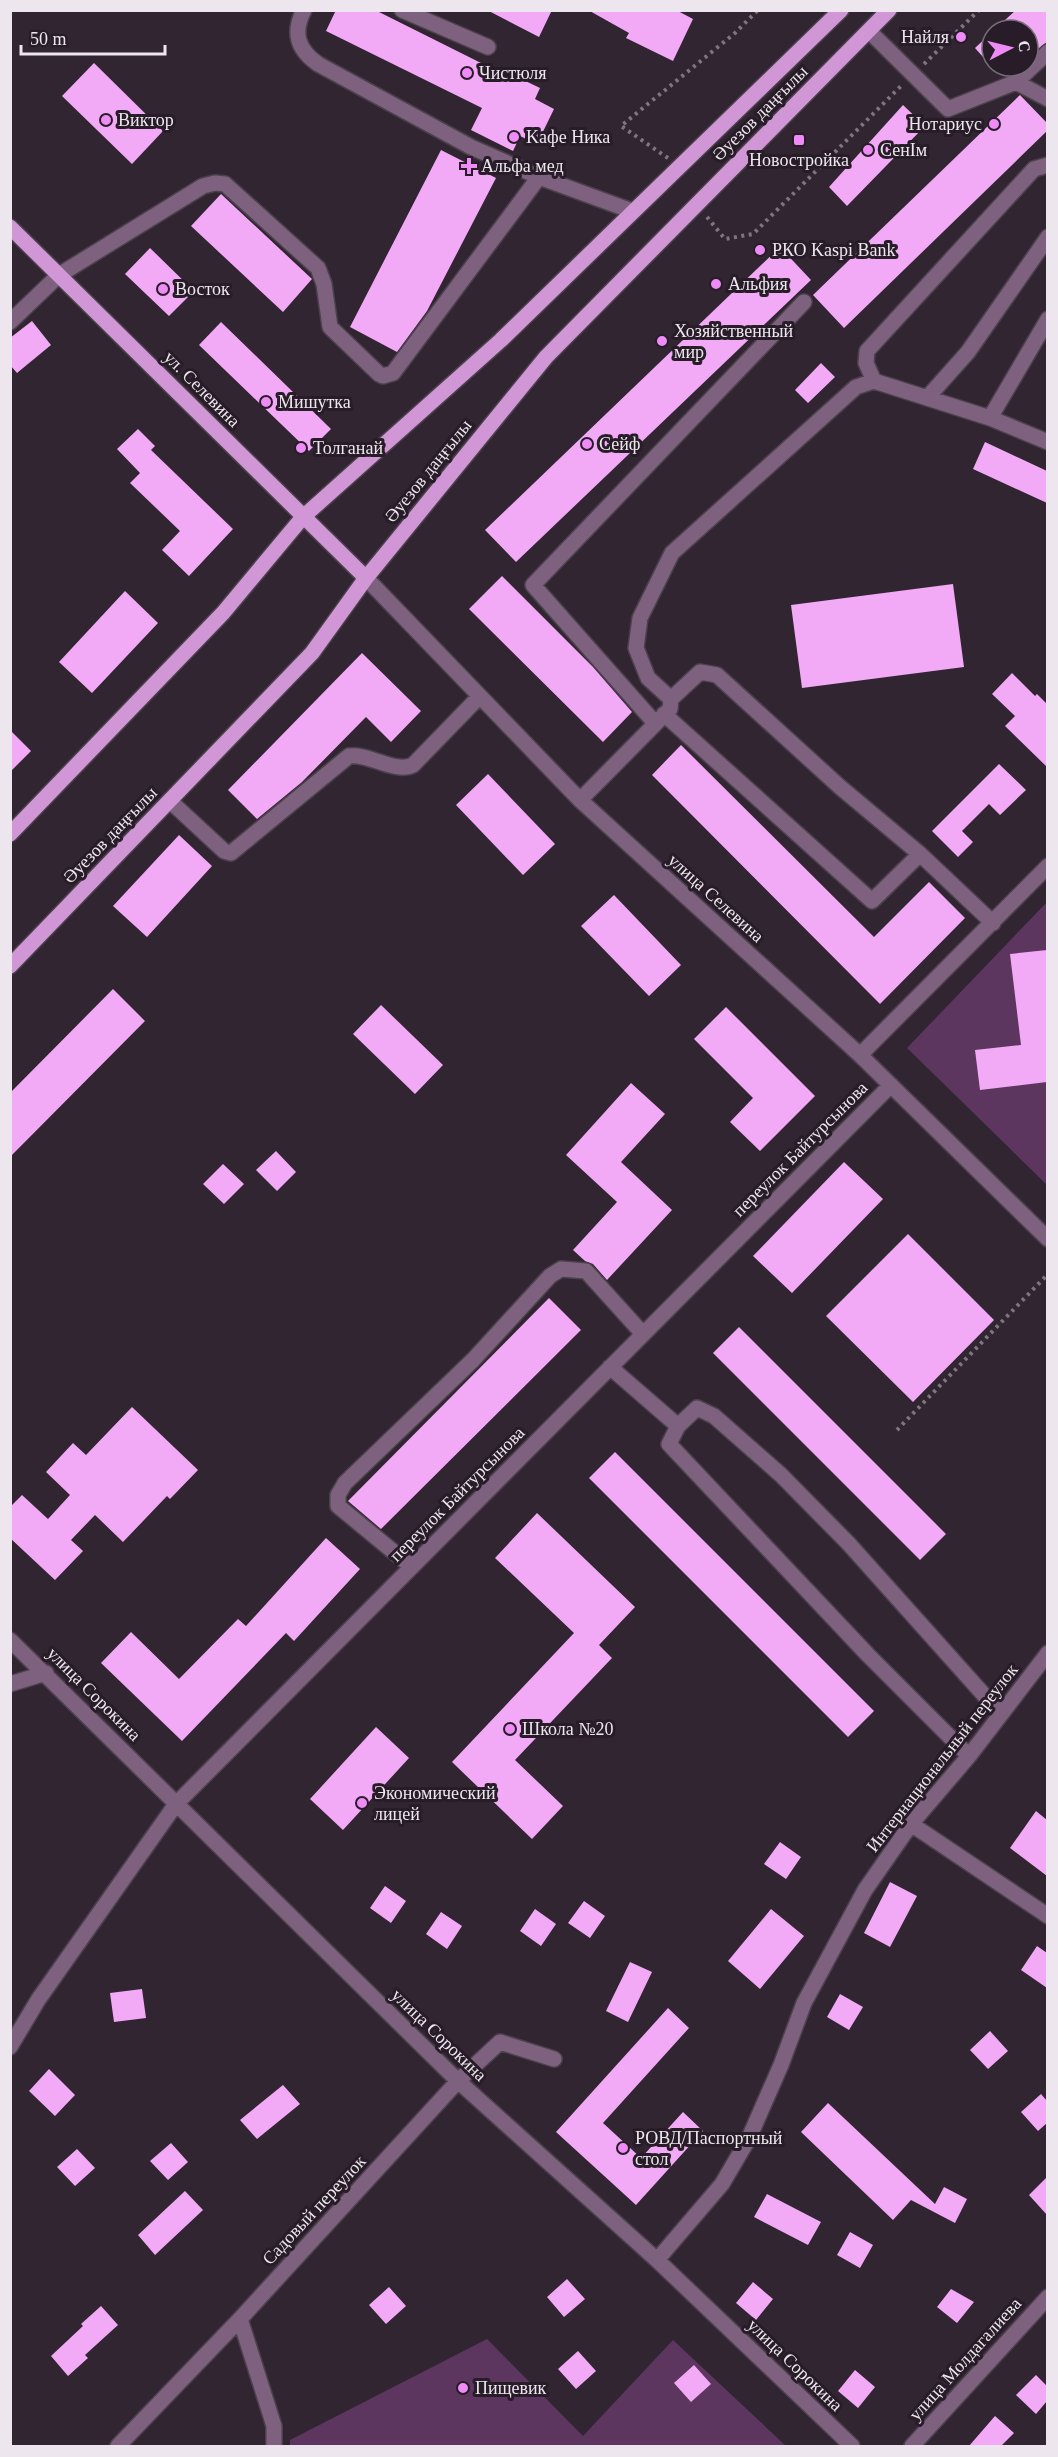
<svg xmlns="http://www.w3.org/2000/svg" width="1058" height="2457" viewBox="0 0 1058 2457" font-family="Georgia,serif">
<style>
.green{fill:#5c365f}
.building{fill:#f2aaf7}
.lines{fill:none;stroke-linecap:round;stroke-linejoin:round}
.minor-casing{stroke:#4b404b;stroke-width:18}
.major-casing{stroke:#4b404b;stroke-width:18}
.path{stroke:#7f757f;stroke-width:4;stroke-dasharray:3 4.5;stroke-linecap:butt}
.minor{stroke:#7d617f;stroke-width:15}
.major{stroke:#d196d6;stroke-width:15}
.poi-dot{fill:#ef8bf7;stroke:#271c27;stroke-width:2}
.labels{text-anchor:middle;stroke-width:6;stroke-linejoin:round;paint-order:stroke}
.poi-label{font-size:18px;fill:#ede6ee;stroke:#271c27;text-anchor:start}
.street-label{font-size:18px;fill:#ede6ee;stroke:#271c27}
</style>
<rect width="100%" height="100%" fill="#312531"/>
<path class="green" d="M1047,902V1185L907,1048Z
M487,2339L583,2436L673,2340L786,2446H290V2440Z"/>
<path class="building" d="M336,10H375L499,72L501,69L540,88L535,99L554,109L537,144L520,136L513,151L471,130L482,108L326,31Z
M487,10H552L539,37Z
M588,10H676L693,19L673,61L626,38L629,33Z
M1016,10H1047V42L1028,57V30H994Z
M992,32V67L975,48Z
M94,63L163,131L132,164L62,96Z
M1020,95L1047,123V131L844,328L813,295Z
M903,105L925,126L847,206L829,187Z
M441,150L496,178L427,311L397,352L350,327Z
M221,194L312,279L283,312L191,226Z
M780,247L811,280L516,562L485,530Z
M150,248L194,291L169,316L125,274Z
M32,321L51,345L17,373L10,365V338Z
M221,322L331,429L309,451L199,345Z
M821,363L835,377L808,403L795,390Z
M138,429L155,446L151,450L233,529L189,576L162,550L180,531L130,483L140,473L117,449Z
M985,442L1047,471V503L973,469Z
M502,576L593,667L632,712L603,742L469,609Z
M953,584L964,667L802,688L791,605Z
M125,591L158,623L92,693L59,662Z
M362,653L421,711L391,742L366,717L302,782L257,819L228,790Z
M1012,673L1035,696L1037,694L1047,704V767L1005,726L1015,716L992,694Z
M10,730L31,751L10,772Z
M681,745L874,937L929,882L965,918L880,1004L652,775Z
M999,764L1026,790L1000,815L989,804L962,831L973,842L958,857L932,831Z
M488,774L555,844L523,875L456,805Z
M179,835L212,866L147,937L113,906Z
M614,895L681,965L649,996L581,926Z
M1047,950V1082L980,1090L975,1050L1021,1045L1010,954Z
M113,989L145,1021L10,1157V1093Z
M381,1005L443,1065L415,1094L353,1034Z
M726,1007L815,1096L760,1151L730,1122L753,1098L694,1039Z
M631,1083L665,1114L621,1162L672,1210L607,1280L593,1264L585,1261L573,1250L617,1202L566,1155Z
M276,1151L296,1172L277,1191L256,1170Z
M844,1162L883,1199L792,1293L753,1256Z
M223,1164L244,1184L224,1204L203,1184Z
M908,1234L994,1320L913,1402L826,1316Z
M549,1298L581,1330L381,1529L348,1501Z
M739,1327L946,1534L920,1560L713,1353Z
M132,1407L198,1470L170,1499L167,1496L123,1542L95,1515L71,1540L83,1551L55,1580L10,1538V1507L22,1495L48,1519L70,1495L46,1472L73,1443L86,1455Z
M615,1452L874,1711L848,1737L589,1478Z
M537,1513L635,1607L599,1645L612,1658L515,1760L563,1806L532,1839L452,1762L574,1633L495,1558Z
M326,1538L360,1569L294,1641L286,1633L182,1741L101,1663L131,1632L179,1679L238,1619L246,1626Z
M376,1727L409,1758L343,1830L310,1799Z
M1036,1811L1047,1820V1876L1010,1848Z
M780,1842L801,1857L786,1879L764,1864Z
M890,1882L917,1896L890,1947L864,1933Z
M385,1886L406,1901L391,1923L370,1908Z
M584,1901L605,1916L590,1938L568,1923Z
M535,1909L556,1924L541,1946L520,1931Z
M771,1909L804,1936L760,1989L728,1961Z
M441,1912L462,1926L447,1949L426,1934Z
M1037,1946L1047,1953V1988L1021,1970Z
M630,1962L652,1972L628,2022L606,2011Z
M142,1989L146,2018L114,2022L110,1993Z
M840,1994L863,2007L849,2030L827,2017Z
M668,2008L689,2028L603,2123L641,2158L683,2112L703,2131L636,2205L556,2132Z
M990,2031L1008,2051L988,2069L970,2050Z
M49,2069L75,2095L55,2116L29,2091Z
M283,2085L300,2104L257,2139L240,2120Z
M1041,2094L1047,2101V2123L1038,2131L1021,2112Z
M828,2103L935,2204L944,2187L967,2199L955,2223L911,2200L893,2220L801,2132Z
M171,2143L188,2162L168,2180L150,2161Z
M77,2149L95,2168L75,2186L57,2167Z
M1047,2177V2215L1029,2195Z
M185,2191L203,2210L155,2255L138,2235Z
M767,2194L821,2222L808,2245L754,2217Z
M850,2232L873,2245L860,2268L837,2255Z
M567,2279L585,2299L564,2317L547,2297Z
M753,2282L773,2299L756,2320L736,2303Z
M389,2287L406,2306L386,2324L369,2305Z
M951,2289L974,2302L957,2323L937,2307Z
M101,2306L118,2325L85,2355L88,2358L68,2376L51,2356L83,2326L81,2324Z
M578,2351L596,2371L576,2389L558,2369Z
M694,2365L711,2384L691,2402L674,2383Z
M855,2370L875,2387L858,2408L838,2391Z
M1036,2375L1047,2386V2401L1036,2414L1016,2395Z
M995,2416L1014,2433L1001,2446H969Z"/>
<g class="lines">
<defs>
<path id="minor" d="M304,10C292,33 298,50 318,64L471,147L539,177L632,211
M402,10L488,47
M869,31L948,109L1016,82L1048,52
M1016,82L1048,99
M10,322L59,275L203,186L215,183L225,184L318,268L324,284L330,327L379,374L383,376L393,373L539,177
M874,381L866,363L867,351L1034,169L1048,165
M927,398L968,352L1048,237
M990,418L1048,319
M366,578L580,800L860,1055L1048,1239
M671,699L700,672L717,675L840,787L920,854L993,923
M664,714L872,901L920,854
M655,723L533,585L804,302
M580,800L670,709L671,699L648,678L636,648L640,618L672,553L856,387L874,381L990,418L1048,442
M170,801L224,851L231,853L349,756C369,753 395,774 413,765L479,697
M860,1055L1048,866
M610,1367L678,1426L669,1444L868,1655L969,1756
M678,1426L697,1408L714,1416L781,1475L849,1544L1001,1714
M412,1567L338,1506V1495L345,1483L473,1360L550,1276L561,1269L586,1271L643,1334
M10,1640L458,2081L657,2260L852,2446
M10,1684L46,1673
M911,1824L1048,1916
M10,2047L38,2000L176,1804L891,1085
M657,2260L722,2184L749,2138L781,2065L804,2003L865,1890L911,1824L969,1756L1048,1653
M240,2319L274,2426V2446
M118,2446L240,2319L458,2081L500,2042L554,2059
M912,2446L1048,2297"/>
<path id="major" d="M10,227L366,578
M10,834L223,613L303,517L501,340L841,10
M10,966L312,653L366,578L546,357L889,10"/>
</defs>
<use href="#minor" class="minor-casing"/>
<use href="#major" class="major-casing"/>
<path class="path" d="M924,64L979,10
M668,158L621,126L735,33L758,10
M707,217L725,239L753,234L901,86
M897,1430L1048,1274"/>
<use href="#minor" class="minor"/>
<use href="#major" class="major"/>
</g>
<g class="poi-dot">
<circle cx="961" cy="37" r="6"/>
<circle cx="467" cy="73" r="6"/>
<circle cx="106" cy="120" r="6"/>
<circle cx="994" cy="124" r="6"/>
<circle cx="514" cy="137" r="6"/>
<rect x="793" y="134" width="12" height="12" rx="3"/>
<circle cx="868" cy="150" r="6"/>
<path d="M466 157h6v6h6v6h-6v6h-6v-6h-6v-6h6z"/>
<circle cx="760" cy="250" r="6"/>
<circle cx="716" cy="284" r="6"/>
<circle cx="163" cy="289" r="6"/>
<circle cx="662" cy="341" r="6"/>
<circle cx="266" cy="402" r="6"/>
<circle cx="587" cy="444" r="6"/>
<circle cx="301" cy="448" r="6"/>
<circle cx="510" cy="1729" r="6"/>
<circle cx="362" cy="1803" r="6"/>
<circle cx="623" cy="2148" r="6"/>
<circle cx="463" cy="2388" r="6"/>
</g>
<g class="labels">
<g class="poi-label">
<text x="949" y="43" text-anchor="end">Найля</text>
<text x="479" y="79">Чистюля</text>
<text x="118" y="126">Виктор</text>
<text x="982" y="130" text-anchor="end">Нотариус</text>
<text x="526" y="143">Kaфе Ника</text>
<text x="880" y="156">СенIм</text>
<text x="799" y="166" text-anchor="middle">Новостройка</text>
<text x="481" y="172">Альфа мед</text>
<text x="772" y="256">РКО Kaspi Bank</text>
<text x="728" y="290">Альфия</text>
<text x="175" y="295">Восток</text>
<text x="674" y="337">Хозяйственный<tspan x="674" dy="21">мир</tspan></text>
<text x="278" y="408">Мишутка</text>
<text x="599" y="450">Сейф</text>
<text x="313" y="454">Толганай</text>
<text x="522" y="1735">Школа №20</text>
<text x="374" y="1799">Экономический<tspan x="374" dy="21">лицей</tspan></text>
<text x="635" y="2144">РОВД/Паспортный<tspan x="635" dy="21">стол</tspan></text>
<text x="475" y="2394">Пищевик</text>
</g>
<g class="street-label">
<text transform="translate(760 113) rotate(-45)" y="6">Әуезов даңғылы</text>
<text transform="translate(202 389) rotate(45)" y="6">ул. Селевина</text>
<text transform="translate(428 471) rotate(-51)" y="6">Әуезов даңғылы</text>
<text transform="translate(110 835) rotate(-46)" y="6">Әуезов даңғылы</text>
<text transform="translate(716 898) rotate(42)" y="6">улица Селевина</text>
<text transform="translate(800 1149) rotate(-45)" y="6">переулок Байтурсынова</text>
<text transform="translate(457 1494) rotate(-45)" y="6">переулок Байтурсынова</text>
<text transform="translate(94 1694) rotate(45)" y="6">улица Сорокина</text>
<text transform="translate(942 1758) rotate(-52)" y="6">Интернациональный переулок</text>
<text transform="translate(439 2035) rotate(44)" y="6">улица Сорокина</text>
<text transform="translate(314 2210) rotate(-47)" y="6">Садовый переулок</text>
<text transform="translate(965 2359) rotate(-48)" y="6">улица Молдагалиева</text>
<text transform="translate(795 2365) rotate(44)" y="6">улица Сорокина</text>
</g>
</g>
<rect width="1058" height="2457" fill="none" stroke="#ede6ee" stroke-width="24"/>
<g transform="translate(1010 48) rotate(83)"><circle r="28" fill="#271c27" stroke="#766d77" stroke-width="1.5"/>
<path d="M0-4.5L10 22L0 15L-10 22Z" fill="#ef8bf7"/>
<text y="-9" font-size="16" font-weight="bold" text-anchor="middle" fill="#ede6ee">С</text>
</g>
<path d="M21 45v9h144v-9" fill="none" stroke="#ede6ee" stroke-width="3"/>
<text x="30" y="45" font-size="18" fill="#ede6ee" stroke="#271c27" stroke-width="4.5" paint-order="stroke">50 m</text>
</svg>
